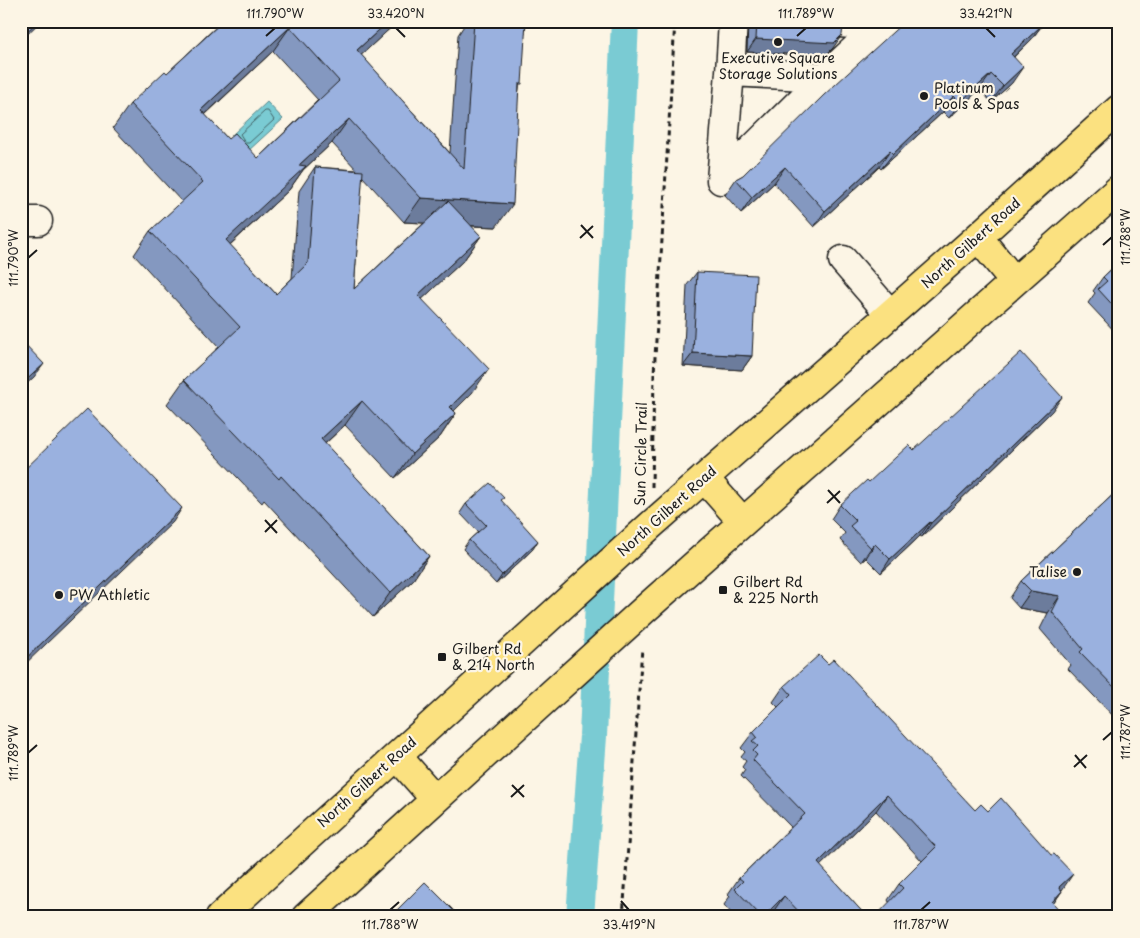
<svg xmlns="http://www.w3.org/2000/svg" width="1140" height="938" viewBox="0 0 1140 938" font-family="'Playpen Sans',sans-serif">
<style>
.water{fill:#7acbd3;stroke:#54858a}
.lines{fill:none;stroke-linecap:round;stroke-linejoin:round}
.shore{stroke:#426265;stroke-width:1}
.canal{stroke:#7acbd3;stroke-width:28}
.minor-casing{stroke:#1c1c1c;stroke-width:31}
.major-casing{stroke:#1c1c1c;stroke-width:31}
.path{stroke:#1c1c1c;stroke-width:3;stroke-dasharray:5 4;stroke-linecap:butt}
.minor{stroke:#fcf5e5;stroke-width:28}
.major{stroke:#fbe180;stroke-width:28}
.wall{fill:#8498c0;stroke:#1c1c1c;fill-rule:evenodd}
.shaded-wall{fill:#6c7c9c;stroke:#1c1c1c}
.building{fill:#9ab1df;stroke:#1c1c1c;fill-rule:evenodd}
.ticks{fill:none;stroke:#1c1c1c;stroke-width:2}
.poi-dot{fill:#1c1c1c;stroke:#fcf5e5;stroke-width:2}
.labels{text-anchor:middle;stroke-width:4.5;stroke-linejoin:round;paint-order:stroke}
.poi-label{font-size:14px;fill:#1c1c1c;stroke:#fcf5e5;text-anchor:start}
.street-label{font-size:14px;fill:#1c1c1c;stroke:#fcf5e5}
.neatline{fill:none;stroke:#1c1c1c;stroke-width:2}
.ticks-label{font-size:12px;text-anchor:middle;fill:#1c1c1c}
</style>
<rect width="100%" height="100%" fill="#fcf5e5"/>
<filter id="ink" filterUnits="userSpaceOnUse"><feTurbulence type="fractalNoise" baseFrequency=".02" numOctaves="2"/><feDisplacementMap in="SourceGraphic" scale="10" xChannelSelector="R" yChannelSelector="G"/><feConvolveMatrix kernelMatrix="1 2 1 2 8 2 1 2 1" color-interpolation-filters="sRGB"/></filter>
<g filter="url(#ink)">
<path class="water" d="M267,102L283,119L247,152L232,135Z"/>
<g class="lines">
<path class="shore" d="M245,142L240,134L265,111H268L274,120L249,143H246"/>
<path class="canal" d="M580,917L593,736L625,21"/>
<defs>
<path id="minor" d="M733,21L730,72L825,77L885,21
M811,21L880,26
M730,72L721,180L825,77
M21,221H38
M843,260L890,314"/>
<path id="major" d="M978,237L1014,281
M704,478L743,522
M397,756L435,799
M220,917L651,525L978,237L1119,109
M306,917L645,609L1119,189"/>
</defs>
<use href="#minor" class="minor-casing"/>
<use href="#major" class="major-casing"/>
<path class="path" d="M652,487L654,374L675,21
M623,917L642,648"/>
<use href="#minor" class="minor"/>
<use href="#major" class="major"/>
</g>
<path class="wall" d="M221,21H398L361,55L450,153L458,35L467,21H526L519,89L496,227L471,226L481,236L464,260L422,299L472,393L454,411L456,413L440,437L395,478L345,425L325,444L429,556L413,580L373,617L264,500L262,503L167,404L184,380L219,347L134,255L150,231L182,202L113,128L130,104L167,73L218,25ZM273,51L318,100L258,158L228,139L205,115ZM332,143L357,170L315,167L299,191L292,278L276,294L230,245L289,190L303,170ZM362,176L404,222L424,223L354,289Z
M748,21H812L833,48L825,56L747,52Z
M1043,24L1031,40L1014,57L1012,83L991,102L980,89L949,118L943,112L881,169L879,167L814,227L774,183L741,213L725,195L736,179Z
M1119,262V336L1088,303L1095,293L1093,291L1103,277Z
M697,272L752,356L742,370L683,366L687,285Z
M1052,411L922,537L920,536L881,573L866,558L861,562L840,540L845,533L831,519L840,505L914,450Z
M1119,489V591L1117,592L1119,594V722L1068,669L1071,665L1040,629L1048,613L1019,608L1010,598L1021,581Z
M501,501L533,549L496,584L463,549L469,540L478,532L460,513L466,504Z
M828,664L975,810L1061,890L1062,891L1053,904L889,902L888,900L899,884L922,861L876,811L820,866L867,917H778L773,912L768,917H735L724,905L730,896L728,894L739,878L791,827L741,776L745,770L742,767L746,761L741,757L745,752L741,748L753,732L778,707L773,702L784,686Z"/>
<path class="shaded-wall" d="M38,21H41L21,40V37Z
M389,21H398L341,74L357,50Z
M1043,24L1031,40L1000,70L1011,54Z
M290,27L273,51L184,134L201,110Z
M842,35L833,48L825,56L747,52L756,39Z
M1023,67L1012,83L991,102L1003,86Z
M991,74L980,89L949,118L960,102Z
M954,96L943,112L881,169L893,154Z
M349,119L332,143L303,170L289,190L209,264L226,240L299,165Z
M890,151L879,167L814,227L825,211Z
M785,167L774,183L741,213L752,197Z
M421,198L513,204L496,227L404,222Z
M481,236L464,260L401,319L418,295Z
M693,353L752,356L742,370L683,366Z
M44,364L34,377L21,389V385Z
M489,369L472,393L434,431L450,407Z
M1062,397L1052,411L922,537L931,523Z
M362,401L345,425L304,463L321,439Z
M456,413L440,437L395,478L412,454Z
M182,508L173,522L21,668V663Z
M930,522L920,536L881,573L890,559Z
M538,541L533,549L496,584L502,575Z
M875,544L866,558L861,562L871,548Z
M429,556L413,580L373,617L390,593Z
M1119,585V591L1109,602L1113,588Z
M1031,591L1060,596L1048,613L1019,608Z
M887,795L876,811L807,879L818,863Z
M1073,874L1062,890L1059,887Z
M1062,891L1051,907L1052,902Z
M784,896L773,912L768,917H763Z"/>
<path class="building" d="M21,21H38L21,37Z
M223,21H389L357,50L464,169L474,21H526L522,84H519L513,204L421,198L349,119L299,165L306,166L226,240L276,294L308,263L315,167L363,171L354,289L448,201L481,236L418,295L489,369L450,407L456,413L412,454L362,401L321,439L429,556L390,593L281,476L279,479L184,380L240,327L150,231L203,182L130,104L165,71L167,73ZM290,27L339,81L258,158L235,133L228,139L201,110Z
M757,21H812L819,24L843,26L842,35L834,43L756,39Z
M905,21H1040L1043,24L1011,54L1023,67L1003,86L991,74L960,102L954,96L893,154L890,151L825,211L785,167L752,197L736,179L743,175L824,95Z
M1119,262V312L1098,289L1107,281L1103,277Z
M697,272L756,275L752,356L693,353Z
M21,340L44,364L21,385Z
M1021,352L1062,397L931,523L930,522L890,559L875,544L871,548L850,526L856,521L840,505L867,480L869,482L909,445L914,450Z
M87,409L182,508L21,663V473Z
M490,483L504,498L501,500L538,541L502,575L469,540L486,525L466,504Z
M1119,489V585L1113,588L1119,594V692L1080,652L1083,649L1052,612L1060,596L1031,591L1021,581Z
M819,655L828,664L834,659L975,810L981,804L988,811L1001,798L1051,855L1054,854L1073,874L1059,887L1062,891L1052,902L1066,917H875L903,888L899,884L936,847L887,795L818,863L867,917H804L784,896L763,917H762L735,889L743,881L739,878L805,814L753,760L757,755L753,751L758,746L752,741L757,737L753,732L791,694L784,686Z
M425,882L460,917H390Z"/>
</g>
<path class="ticks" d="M396,28L405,37M986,28L995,37M266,36L275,28M797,36L806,28M581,225L593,238M580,238L593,226M1103,245L1112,237M28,258L37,250M828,490L840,503M827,503L840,491M265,520L277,533M265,532L277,520M1103,740L1112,732M28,753L37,745M1075,755L1086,768M1074,767L1087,755M512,785L524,797M511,797L524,785M621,901L629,910M390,910L399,902M921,910L930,902"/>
<g class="poi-dot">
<circle cx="778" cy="42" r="5"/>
<circle cx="924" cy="96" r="5"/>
<circle cx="1077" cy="572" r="5"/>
<rect x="718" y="585" width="10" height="10" rx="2.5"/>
<circle cx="59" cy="595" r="5"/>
<rect x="437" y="652" width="10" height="10" rx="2.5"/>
</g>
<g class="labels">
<g class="poi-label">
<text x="778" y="63" text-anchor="middle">Executive Square<tspan x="778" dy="16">Storage Solutions</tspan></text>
<text x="934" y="93">Platinum<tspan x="934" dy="16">Pools &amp; Spas</tspan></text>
<text x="1067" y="577" text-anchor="end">Talise</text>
<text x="733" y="587">Gilbert Rd<tspan x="733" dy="16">&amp; 225 North</tspan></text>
<text x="69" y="600">PW Athletic</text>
<text x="452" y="654">Gilbert Rd<tspan x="452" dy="16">&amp; 214 North</tspan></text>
</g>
<g class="street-label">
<text transform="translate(971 243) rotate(-42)" y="5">North Gilbert Road</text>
<text transform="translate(641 454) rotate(-89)" y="5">Sun Circle Trail</text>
<text transform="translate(667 511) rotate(-42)" y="5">North Gilbert Road</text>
<text transform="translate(367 782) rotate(-42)" y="5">North Gilbert Road</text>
</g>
</g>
<rect width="1140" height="938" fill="none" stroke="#fcf5e5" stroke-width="55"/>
<rect x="28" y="28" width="1084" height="882" class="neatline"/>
<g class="ticks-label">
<text x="275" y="18">111.790°W</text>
<text x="396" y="18">33.420°N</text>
<text x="806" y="18">111.789°W</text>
<text x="986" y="18">33.421°N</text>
<text transform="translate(1126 237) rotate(-90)" y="4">111.788°W</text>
<text transform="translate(14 258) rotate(-90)" y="4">111.790°W</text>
<text transform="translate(1126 732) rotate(-90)" y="4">111.787°W</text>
<text transform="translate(14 753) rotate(-90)" y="4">111.789°W</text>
<text x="390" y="929">111.788°W</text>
<text x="629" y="929">33.419°N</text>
<text x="921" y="929">111.787°W</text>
</g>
</svg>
